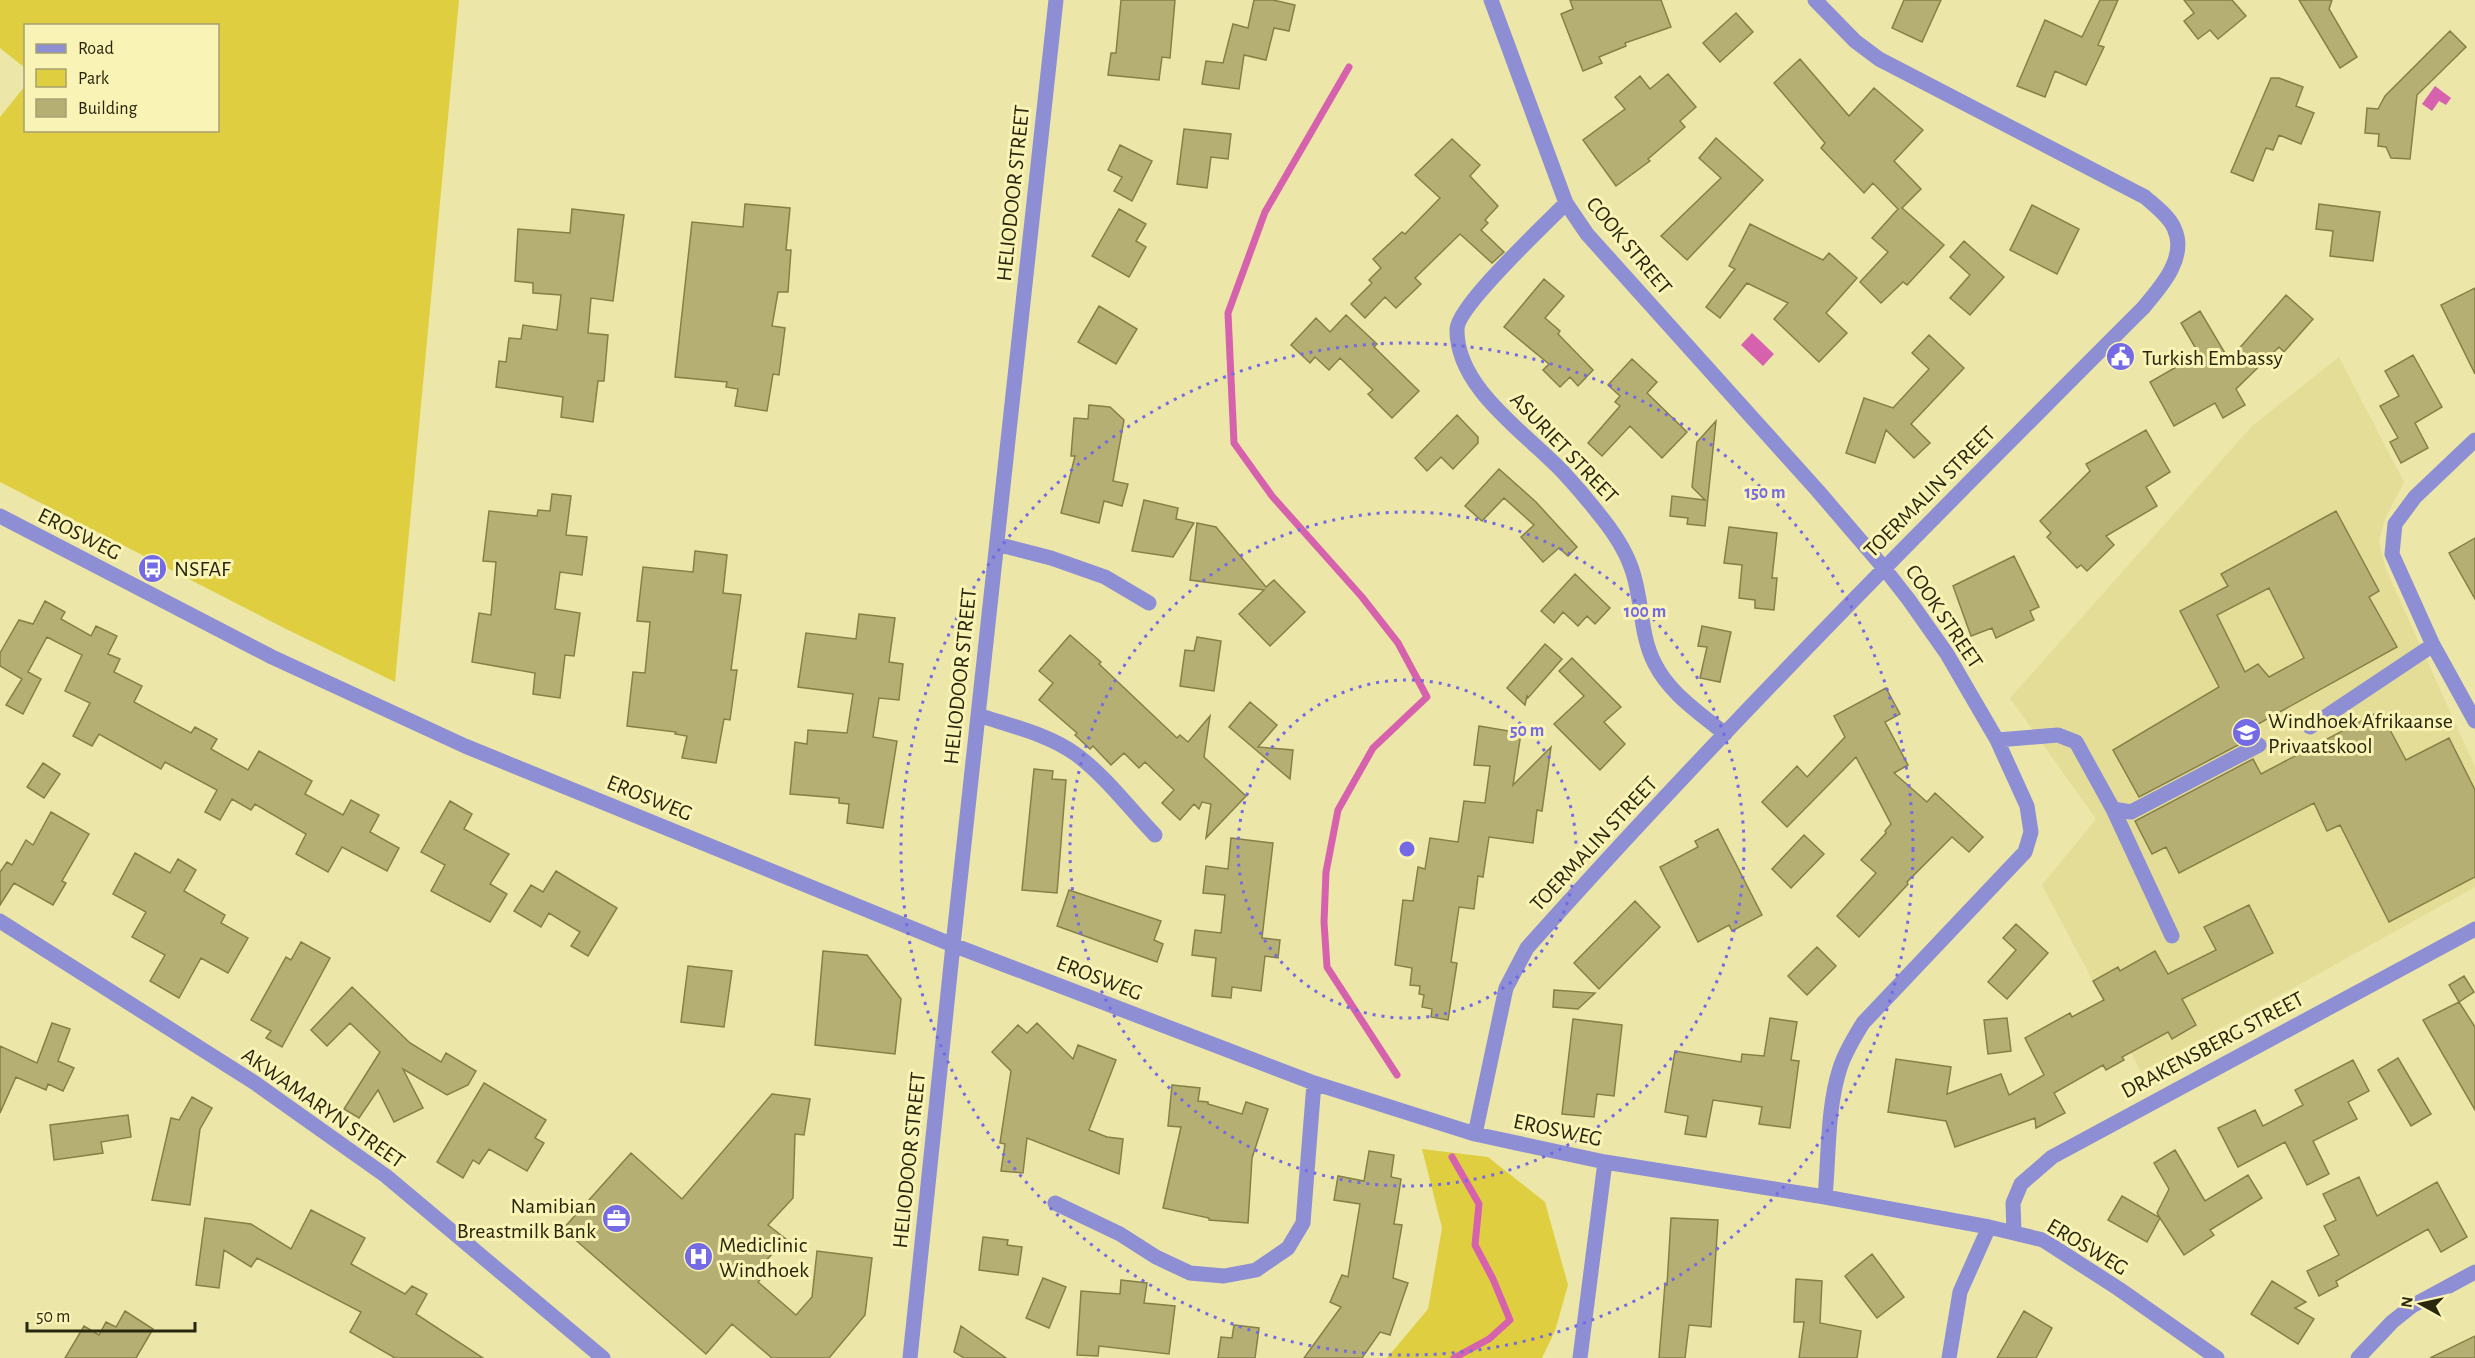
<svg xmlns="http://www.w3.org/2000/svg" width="2475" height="1358" viewBox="0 0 2475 1358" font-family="'Alegreya Sans',sans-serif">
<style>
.built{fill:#e4dd97}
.green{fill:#dfcf40}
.water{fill:#d662ae}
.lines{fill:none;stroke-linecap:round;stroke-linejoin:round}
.stream{stroke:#d662ae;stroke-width:7}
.building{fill:#b6af74;stroke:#878046;stroke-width:1.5;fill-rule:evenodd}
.minor{stroke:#8d8ed4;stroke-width:15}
.ring{fill:none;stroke:#746ae5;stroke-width:3;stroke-dasharray:3 6}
.labels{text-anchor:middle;stroke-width:6;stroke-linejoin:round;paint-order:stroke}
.street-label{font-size:22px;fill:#29260e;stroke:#f9f3b5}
.poi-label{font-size:22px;fill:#29260e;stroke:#f9f3b5;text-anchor:start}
.centre{fill:#746ae5;stroke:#f9f3b5;stroke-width:3}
.ring-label{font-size:18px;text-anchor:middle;font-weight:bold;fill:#746ae5;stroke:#f9f3b5;stroke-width:6;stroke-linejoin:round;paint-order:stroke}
</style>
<rect width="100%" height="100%" fill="#ece6a8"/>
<path class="built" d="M2339,357L2404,482L2385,519L2379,541L2385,567L2475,767V887L2141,1072L2042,885L2096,819L2010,698L2252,426Z"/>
<path class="green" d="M0,0H459L395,682L286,629L0,482V117L25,86L26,130H218V26H26L25,68L0,48Z
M1422,1149L1488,1157L1545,1202L1568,1285L1555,1331L1542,1358H1387L1428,1309L1442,1228Z"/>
<path class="water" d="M2435,86L2451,98L2446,105L2439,101L2432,111L2422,104Z
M1752,333L1774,354L1763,366L1741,345Z"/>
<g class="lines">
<path class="stream" d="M1349,67L1265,212L1228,313L1234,443L1272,496L1362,597L1398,643L1427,697L1373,748L1338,810L1326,872L1324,922L1327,967L1397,1075
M1452,1157L1479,1204L1475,1245L1493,1279L1510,1320L1489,1339L1454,1358"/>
</g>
<path class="building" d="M1121,0H1175L1170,58L1162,57L1159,80L1108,75L1111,53H1116Z
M1254,0H1273L1295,5L1289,31L1274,28L1266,60L1244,55L1239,89L1202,84L1206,61L1223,63L1233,24L1248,28Z
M1570,0H1661L1671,27L1625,43L1626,46L1599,57L1602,63L1583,71L1561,14L1573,9Z
M1904,0H1941L1922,42L1892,28Z
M2100,0H2118L2098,45L2104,47L2086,85L2055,71L2045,97L2017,86L2045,20L2082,37Z
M2184,0H2232L2246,16L2218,39L2210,30L2198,39L2184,21L2194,13Z
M2299,0H2332L2329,9L2357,57L2340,68Z
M1736,13L1753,32L1720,62L1703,43Z
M2450,31L2466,47L2417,95L2410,159L2391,158L2386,147L2378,146L2379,134L2365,133L2367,108L2378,109L2385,96Z
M1800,59L1849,116L1874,88L1923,130L1894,161L1921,189L1902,208L1944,245L1907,285L1903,282L1881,303L1860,282L1888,252L1872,238L1898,209L1873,183L1864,193L1821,148L1825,143L1774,83Z
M1668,74L1696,107L1680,121L1685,127L1648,159L1650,161L1616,186L1583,140L1625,109L1615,97L1640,76L1650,89Z
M2271,78H2279L2303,87L2296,106L2314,113L2301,144L2279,135L2273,150L2266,148L2253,181L2231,172Z
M1184,129L1231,134L1228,159L1211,157L1207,188L1177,184Z
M1716,138L1763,180L1687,260L1661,236L1721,178L1699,158Z
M1452,139L1480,165L1470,176L1498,206L1485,220L1488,223L1481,230L1504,252L1492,263L1460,234L1415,278L1421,284L1396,308L1385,297L1365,318L1351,304L1372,283L1369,280L1381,268L1373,259L1402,232L1405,234L1440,198L1415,175Z
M1120,145L1152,161L1132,201L1114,191L1122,177L1108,170Z
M745,204L790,208L786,250H791L788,292H778L772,326L785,328L779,375L773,374L767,411L735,406L738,389L726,387L727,382L675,377L692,222L743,227Z
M2319,204L2380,212L2373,261L2330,256L2333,231L2316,229Z
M2032,205L2079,229L2057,274L2010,250Z
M572,209L624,215L613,301L591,298L588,333L608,335L604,381H598L593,422L561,417L563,397L496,387L499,361L506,362L509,338L521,339L523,325L557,330L561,295L533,293V283L515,281L518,229L570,233Z
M1119,209L1146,224L1136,241L1146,247L1129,277L1092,256Z
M1750,224L1823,260L1829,253L1857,278L1826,313L1847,333L1819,362L1774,319L1788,303L1747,283L1720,318L1706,307L1735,269L1729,266Z
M1964,241L2004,277L1970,315L1950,298L1970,275L1950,257Z
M1544,279L1564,296L1545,318L1560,331L1558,334L1593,370L1578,386L1570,377L1560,387L1543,370L1549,364L1504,327Z
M2475,288V374L2441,305Z
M2286,295L2313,319L2284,352L2279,347L2236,389L2245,405L2223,418L2215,403L2174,426L2150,382L2199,354L2181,323L2200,311L2229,360Z
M1099,306L1137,329L1116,364L1078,342Z
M1346,315L1377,344L1374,347L1419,391L1392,418L1368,394L1373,390L1340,358L1329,370L1315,357L1310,363L1291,345L1316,318L1330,332Z
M1929,335L1964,368L1911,424L1930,443L1914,458L1886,430L1875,463L1846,453L1864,398L1893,408L1929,369L1912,353Z
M2413,355L2442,407L2415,423L2428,448L2401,463L2390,442L2398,438L2380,406L2399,396L2385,371Z
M1632,359L1657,382L1647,393L1687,432L1662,458L1630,426L1602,456L1588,443L1620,406L1615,402L1620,396L1608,385Z
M1089,405L1110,407L1124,420L1113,481L1128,484L1122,506L1104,501L1099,523L1061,513L1075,456H1071L1074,418L1088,419Z
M1457,415L1478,437V443L1453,469L1441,457L1427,471L1415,458Z
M1716,421L1705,526L1687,524L1688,518L1670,516L1672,496L1705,500L1692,487L1697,442Z
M2146,430L2170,472L2146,487L2157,506L2106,536L2114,545L2087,571L2081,565L2077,568L2047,537L2051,533L2040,521L2090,471L2086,464Z
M1499,469L1536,502L1577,547L1568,556L1559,548L1543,562L1521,537L1534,525L1504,498L1482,521L1465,506Z
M552,494L571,496L566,535L587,537L582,575L560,572L555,609L580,613L574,656L565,655L560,698L533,694L535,673L472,662L479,613L491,615L496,562L483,561L489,511L537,516L538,510L550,511Z
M1144,500L1178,508L1176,519L1194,523L1173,557L1132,551Z
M2336,511L2379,591L2369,597L2397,647L2240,734L2244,742L2139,797L2113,750L2219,687L2180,611L2228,586L2221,574ZM2269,588L2304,658L2269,677L2258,664L2245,672L2217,615Z
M1197,523L1216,527L1266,587L1274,580L1305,612L1270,646L1239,614L1264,590L1190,580Z
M1729,527L1777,533L1772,578H1777L1774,610L1755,608V600L1739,598L1742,565L1724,563Z
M2475,538V599L2449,553Z
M695,551L727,555L723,593L741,595L731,670H737L730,720L724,719L716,763L682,758L687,736L675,734L676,732L627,726L633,672L645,673L649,633L650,622L637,621L643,567L693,572Z
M2014,556L2039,607L2030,611L2034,620L1996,638L1992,628L1971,636L1953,586Z
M1575,574L1610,608L1595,624L1587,616L1578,626L1563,612L1554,623L1541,611Z
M45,601L65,612L61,619L91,636L96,626L117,636L108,654L120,659L114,672L142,686L134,702L191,733L195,727L217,739L211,749L248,770L259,751L312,781L305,794L343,815L351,800L379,815L370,832L399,848L387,871L342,847L328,872L296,854L306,834L255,804L251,810L232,799L220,820L205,812L217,790L165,762L161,769L99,734L92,746L73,736L90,703L65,691L82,655L47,637L28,672L41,679L23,714L6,705L22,679L0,666V653L19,620L33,624Z
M859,614L895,618L889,662L903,664L899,700L879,698L873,737L897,741L883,828L847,823L849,804L839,803V798L790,794L795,742L807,744L808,730L847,733L853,694L798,687L806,633L856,639Z
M1702,626L1731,632L1720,682L1700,678L1707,647L1698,646Z
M1070,635L1101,662L1099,664L1177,738L1180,735L1188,742L1210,716L1204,757L1246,796L1206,838L1211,804L1202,802L1199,809L1194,804L1180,820L1162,803L1174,790L1145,762L1139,768L1124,753L1111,765L1093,746L1090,749L1075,735L1077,733L1039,700L1053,683L1039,671Z
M1197,637L1221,641L1214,691L1180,686L1185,650L1194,651Z
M1545,644L1562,659L1528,698L1527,696L1525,705L1507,688Z
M1572,658L1621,707L1604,722L1625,744L1600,770L1554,724L1584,696L1559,671Z
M1886,688L1900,714L1885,722L1908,765L1894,773L1927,802L1935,793L1983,837L1969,852L1952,837L1907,882L1908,884L1859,937L1837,916L1876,873L1861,860L1886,833L1885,831L1891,824L1856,757L1787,827L1762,802L1797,766L1807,777L1845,737L1834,716Z
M1250,702L1277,725L1258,747L1293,750L1290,779L1229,727Z
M2380,711L2406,760L2449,738L2475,790V877L2389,922L2340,825L2327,831L2314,803L2179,873L2166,847L2152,854L2135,821L2253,759L2261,774Z
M1479,726L1521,733L1513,785L1551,747L1542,811L1537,810L1533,843L1489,837L1483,877L1478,876L1474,909L1459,907L1451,962L1457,963L1448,1020L1431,1017L1432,1009L1422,1007L1424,995L1419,994L1420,986L1410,985L1412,968L1395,965L1403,900L1413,901L1418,867L1425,869L1430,838L1458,842L1464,801L1485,803L1490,766L1474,765Z
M43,763L60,774L44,798L27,787Z
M1034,769L1053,771L1052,779L1066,780L1057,893L1022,890Z
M450,801L472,814L464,829L509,854L490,884L507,894L490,922L431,891L445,865L421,852Z
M51,812L89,834L62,881L66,883L53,905L14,883L0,905V872L7,862L12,865L26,840L33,845Z
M1718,829L1762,915L1732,931L1729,925L1698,942L1660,867L1698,847L1695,841Z
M1804,835L1824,854L1791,888L1772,869Z
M1231,838L1273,843L1262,938L1280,940L1278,958L1265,956L1261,991L1232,987L1231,998L1212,996L1216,958L1192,955L1195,930L1221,933L1225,895L1203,893L1206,866L1228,869Z
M135,853L170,873L178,859L196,870L184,891L225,915L221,923L248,938L228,973L201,958L179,998L150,981L165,955L132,937L146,912L113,894Z
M556,871L617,908L588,956L571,946L580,932L549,913L541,927L514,911L531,885L543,892Z
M1069,890L1161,921L1154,940L1163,944L1157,962L1057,926Z
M1635,901L1660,927L1599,989L1574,963Z
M2249,905L2273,953L2182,999L2196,1025L2172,1039L2168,1032L2122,1057L2124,1060L2106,1070L2103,1065L2054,1093L2065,1113L2036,1128L2035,1118L1955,1147L1946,1121L1888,1112L1896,1059L1951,1067L1947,1094L2001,1074L2009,1095L2044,1075L2025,1038L2070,1013L2072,1017L2104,1000L2093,981L2118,967L2120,971L2155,951L2168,974L2216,950L2204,927Z
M2016,924L2048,953L2007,999L1988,982L2016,950L2003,938Z
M301,942L330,958L282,1047L266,1038L271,1031L251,1020L286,957L291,960Z
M1817,947L1836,966L1807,995L1788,976Z
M823,951L867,955L901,999L895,1054L815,1045Z
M688,966L732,971L724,1027L681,1022Z
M2464,976L2474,992L2459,1002L2449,985Z
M352,987L410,1043L441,1062L446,1053L476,1071L468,1085L447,1095L403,1069L423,1108L394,1122L378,1090L359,1118L344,1109L380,1052L350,1023L327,1046L311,1030Z
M1554,990L1595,993L1578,1009L1553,1007Z
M2459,1002L2475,1027V1110L2423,1020Z
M1770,1018L1797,1022L1791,1060L1799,1061L1790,1128L1759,1124L1762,1107L1713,1100L1706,1137L1685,1134L1688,1116L1665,1112L1675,1051L1741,1062L1742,1054L1764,1056Z
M2007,1018L2011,1051L1988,1054L1984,1020Z
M1573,1019L1622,1025L1614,1096L1597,1094L1594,1117L1562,1114Z
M52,1023L70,1029L58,1061L74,1068L63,1091L48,1084L46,1090L16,1077L0,1113V1046L37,1063Z
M1037,1023L1073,1059L1078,1045L1116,1060L1089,1130L1107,1137L1123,1139L1119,1174L1027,1138L1023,1173L1001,1171L1005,1144L1000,1143L1011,1071L992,1052L1018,1025L1027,1033Z
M2398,1058L2431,1114L2411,1126L2378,1070Z
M2353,1060L2369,1091L2348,1102L2357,1119L2313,1141L2329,1174L2307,1185L2285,1142L2238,1167L2218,1128L2255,1110L2263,1126L2303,1105L2295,1090Z
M484,1083L546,1120L535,1138L544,1143L527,1171L489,1149L479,1164L473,1160L463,1178L437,1162Z
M1172,1085L1200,1088L1198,1101L1208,1102V1104L1242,1114L1246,1102L1268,1109L1252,1158L1248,1223L1209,1220V1218L1163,1208L1181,1127L1168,1126Z
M772,1094L810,1099L804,1135L795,1134L793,1198L768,1225L786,1239L761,1266L768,1271L758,1282L796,1315L812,1297L817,1251L872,1258L865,1315L829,1358H772L732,1324L706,1354L563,1229L631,1153L682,1199Z
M192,1097L212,1108L200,1129L190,1205L152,1200L171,1118L179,1120Z
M128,1115L131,1137L101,1142L103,1153L54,1160L50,1125Z
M2175,1150L2205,1201L2248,1175L2262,1198L2210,1230L2214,1235L2184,1255L2160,1218L2147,1242L2108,1220L2122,1196L2160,1218L2157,1213L2169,1189L2154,1163Z
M1369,1151L1394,1155L1391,1177L1401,1179L1394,1224L1402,1225L1393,1278L1408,1283L1390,1335L1380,1332L1362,1358H1304L1341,1307L1330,1302L1342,1275L1348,1277L1360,1204L1334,1200L1338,1176L1364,1181Z
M2359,1177L2377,1216L2437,1182L2467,1237L2441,1252L2428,1229L2336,1281L2338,1286L2319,1296L2307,1271L2339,1255L2324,1226L2336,1220L2323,1194Z
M311,1210L365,1238L351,1264L405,1294L412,1286L427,1294L416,1314L483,1358H395L350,1332L361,1312L257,1258L251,1267L224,1250L219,1288L196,1285L205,1218L251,1224L291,1249Z
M1671,1218L1718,1220L1711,1327L1689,1325L1685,1358H1659L1665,1284L1667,1285Z
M983,1237L1008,1240L1007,1245L1022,1247L1018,1275L979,1270Z
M1872,1254L1904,1297L1877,1318L1845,1276Z
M1043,1278L1066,1287L1049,1328L1026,1318Z
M1796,1279L1822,1281L1820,1323L1861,1331L1857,1358H1799L1804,1322H1794Z
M1121,1280L1147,1283L1144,1303L1175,1306L1169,1354L1099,1346L1098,1356L1077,1355L1081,1291L1120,1294Z
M2272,1281L2306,1302L2295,1308L2314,1319L2298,1344L2251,1314Z
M125,1311L153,1329L136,1358H65L84,1326L99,1335L106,1322L116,1327Z
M2024,1311L2052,1328L2036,1358H1997Z
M1234,1325L1259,1328L1255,1358H1218L1221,1337L1232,1338Z
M961,1326L1006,1358H964L954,1352Z
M2475,1336V1358H2430Z"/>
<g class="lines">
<path class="minor" d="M1491,0L1566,203L1587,234L1818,491L1884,568L1909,600L1947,654L1997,740L2027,806L2031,832L2025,852L1863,1023C1854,1038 1845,1052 1840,1068C1827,1108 1829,1155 1825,1197
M1566,203C1546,224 1458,305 1457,329C1456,388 1526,433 1563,472C1575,485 1587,499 1598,513C1612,530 1624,547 1631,567C1643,598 1639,634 1655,664C1670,694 1700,713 1725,734
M2475,440L2415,497L2395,524L2392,554L2433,645L2475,721
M0,516L272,657L465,746L953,945L1314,1083L1475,1134L1605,1162L1825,1197L1989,1227L2043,1240L2119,1289L2217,1358
M997,544L1051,558L1105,577L1149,603
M978,715C1011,726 1048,734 1077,755C1106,777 1130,809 1155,835
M2310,727L2433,645
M1997,740L2058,735L2076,742L2113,809L2131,812L2259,745
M2113,809L2172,936
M0,921L255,1083L386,1176L603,1358
M1475,1134L1506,988L1527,948C1724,727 1934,517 2143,308C2161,287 2188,257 2174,228C2169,216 2155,206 2145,197L1879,59L1855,41L1815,0
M1055,1203L1120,1234L1156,1257L1190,1273L1224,1276L1256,1270L1288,1248L1303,1223L1314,1083
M2014,1233L2013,1203L2021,1184L2052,1157L2475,929
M910,1358L953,945L1056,0
M1580,1358L1605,1162
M1949,1358L1960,1292L1989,1227
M2358,1358L2392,1322L2412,1306L2475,1272"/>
</g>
<g class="ring">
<circle cx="1407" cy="849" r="169"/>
<circle cx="1407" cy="849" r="337"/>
<circle cx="1407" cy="849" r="506"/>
</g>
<defs>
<symbol id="civic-disc" viewBox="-11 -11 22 22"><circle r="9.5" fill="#746ae5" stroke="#f9f3b5"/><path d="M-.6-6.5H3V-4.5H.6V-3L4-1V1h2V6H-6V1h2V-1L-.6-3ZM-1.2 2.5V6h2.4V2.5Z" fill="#fff"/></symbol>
<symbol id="bus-disc" viewBox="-11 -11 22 22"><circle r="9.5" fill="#746ae5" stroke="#f9f3b5"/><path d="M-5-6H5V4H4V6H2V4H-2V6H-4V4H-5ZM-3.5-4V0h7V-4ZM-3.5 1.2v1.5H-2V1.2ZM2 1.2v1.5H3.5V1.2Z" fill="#fff"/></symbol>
<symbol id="school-disc" viewBox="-11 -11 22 22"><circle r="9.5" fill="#746ae5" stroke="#f9f3b5"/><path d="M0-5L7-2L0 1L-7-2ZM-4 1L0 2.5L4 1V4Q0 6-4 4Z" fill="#fff"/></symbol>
<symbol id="office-disc" viewBox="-11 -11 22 22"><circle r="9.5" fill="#746ae5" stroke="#f9f3b5"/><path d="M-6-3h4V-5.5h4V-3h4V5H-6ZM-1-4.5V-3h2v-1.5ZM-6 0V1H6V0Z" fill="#fff"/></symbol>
<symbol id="hospital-disc" viewBox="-11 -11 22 22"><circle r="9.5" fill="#746ae5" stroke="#f9f3b5"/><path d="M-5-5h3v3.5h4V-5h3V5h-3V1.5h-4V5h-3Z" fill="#fff"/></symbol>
</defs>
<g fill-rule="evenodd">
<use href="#civic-disc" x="2104" y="340" width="33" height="33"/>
<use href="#bus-disc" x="136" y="552" width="33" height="33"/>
<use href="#school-disc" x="2230" y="716" width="33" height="33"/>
<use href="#office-disc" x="600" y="1202" width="33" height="33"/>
<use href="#hospital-disc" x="682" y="1240" width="33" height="33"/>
</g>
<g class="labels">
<g class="street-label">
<text transform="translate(1012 193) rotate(-84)" y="8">HELIODOOR STREET</text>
<text transform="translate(1630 245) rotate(50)" y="8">COOK STREET</text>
<text transform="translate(1565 447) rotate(46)" y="8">ASURIET STREET</text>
<text transform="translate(1929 491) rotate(-45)" y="8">TOERMALIN STREET</text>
<text transform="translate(80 533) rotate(27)" y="8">EROSWEG</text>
<text transform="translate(1945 616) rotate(56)" y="8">COOK STREET</text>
<text transform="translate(959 676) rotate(-84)" y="8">HELIODOOR STREET</text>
<text transform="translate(650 797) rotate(22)" y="8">EROSWEG</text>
<text transform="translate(1593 843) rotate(-47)" y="8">TOERMALIN STREET</text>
<text transform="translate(1100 977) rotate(21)" y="8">EROSWEG</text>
<text transform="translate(2212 1044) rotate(-28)" y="8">DRAKENSBERG STREET</text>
<text transform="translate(324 1107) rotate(35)" y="8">AKWAMARYN STREET</text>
<text transform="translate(1558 1129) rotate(12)" y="8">EROSWEG</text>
<text transform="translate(908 1160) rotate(-84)" y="8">HELIODOOR STREET</text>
<text transform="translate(2088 1246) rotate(31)" y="8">EROSWEG</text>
</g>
<g class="poi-label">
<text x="2142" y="365">Turkish Embassy</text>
<text x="174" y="576">NSFAF</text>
<text x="2268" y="728">Windhoek Afrikaanse<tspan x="2268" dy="25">Privaatskool</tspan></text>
<text x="596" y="1213" text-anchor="end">Namibian<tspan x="596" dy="25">Breastmilk Bank</tspan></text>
<text x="719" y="1252">Mediclinic<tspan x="719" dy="25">Windhoek</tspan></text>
</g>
</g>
<circle cx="1407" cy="849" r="9" class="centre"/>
<g class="ring-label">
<text x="1765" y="498">150 m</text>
<text x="1645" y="617">100 m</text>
<text x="1527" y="736">50 m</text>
</g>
<rect x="24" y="24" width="195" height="108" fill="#f9f3b5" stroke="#a6a172" stroke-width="1.5"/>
<rect x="36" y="44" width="30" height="9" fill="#8d8ed4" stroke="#a6a172" stroke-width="1.5"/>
<text x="78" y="54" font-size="18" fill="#29260e">Road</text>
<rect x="36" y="69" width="30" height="18" fill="#dfcf40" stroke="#a6a172" stroke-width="1.5"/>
<text x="78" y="84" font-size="18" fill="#29260e">Park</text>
<rect x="36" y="99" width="30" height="18" fill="#b6af74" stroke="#a6a172" stroke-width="1.5"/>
<text x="78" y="114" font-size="18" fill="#29260e">Building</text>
<g transform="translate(2421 1304) rotate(278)" stroke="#f9f3b5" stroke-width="4.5" paint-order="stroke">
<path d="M0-4.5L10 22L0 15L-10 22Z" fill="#29260e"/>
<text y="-9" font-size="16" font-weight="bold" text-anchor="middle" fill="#29260e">N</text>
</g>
<path d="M27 1322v9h168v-9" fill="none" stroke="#29260e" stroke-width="3"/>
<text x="36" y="1322" font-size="18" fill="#29260e" stroke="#f9f3b5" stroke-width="4.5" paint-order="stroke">50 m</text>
</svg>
